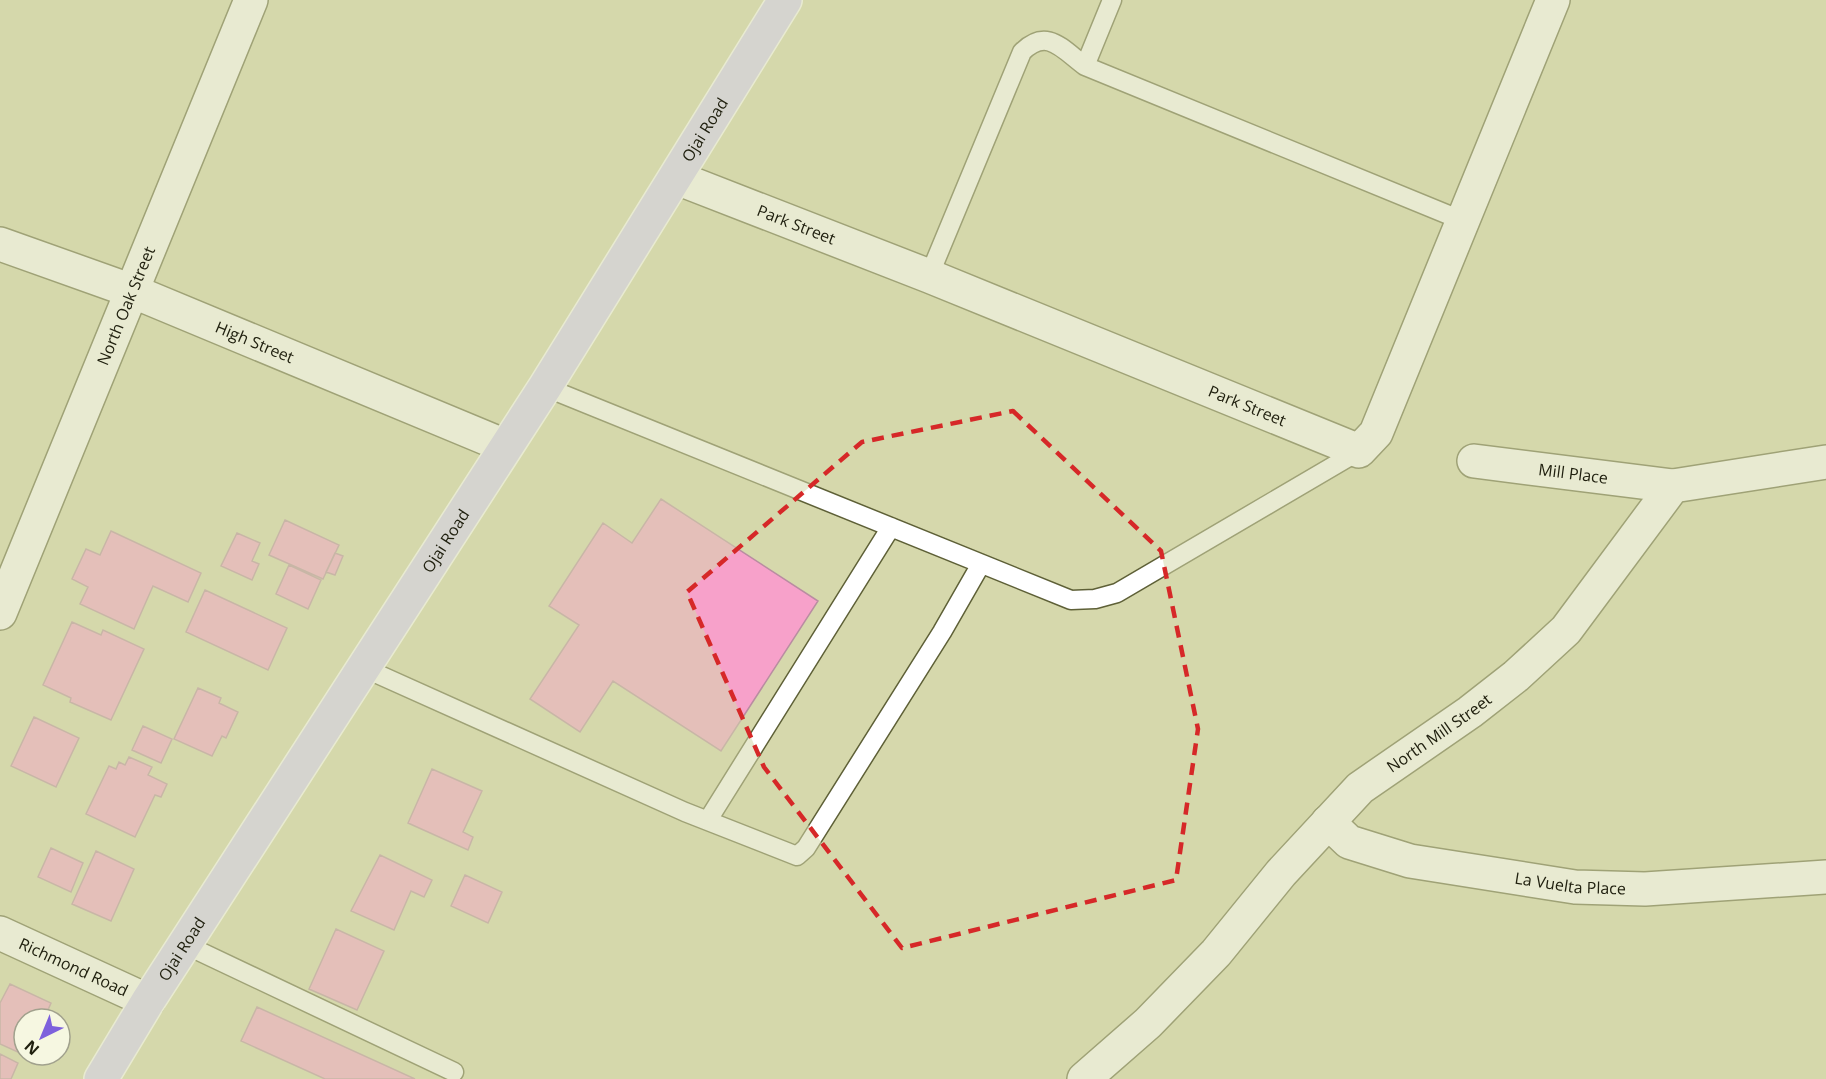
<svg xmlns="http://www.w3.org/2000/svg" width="1826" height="1079" viewBox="0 0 1826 1079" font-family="'Open Sans',sans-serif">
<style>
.building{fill:#f7a1ca;stroke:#b98da1;stroke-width:1.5}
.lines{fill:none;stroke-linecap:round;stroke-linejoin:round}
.lane-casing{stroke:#5e6037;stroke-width:21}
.street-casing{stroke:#5e6037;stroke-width:36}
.primary-casing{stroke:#fff;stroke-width:36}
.lane{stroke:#fff;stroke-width:18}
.street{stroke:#fff;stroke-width:33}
.primary{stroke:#d5cffa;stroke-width:33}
.marked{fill:none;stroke:#d62828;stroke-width:4.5;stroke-dasharray:12 8;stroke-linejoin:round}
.labels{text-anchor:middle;stroke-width:5;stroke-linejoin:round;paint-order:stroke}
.street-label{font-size:16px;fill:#212110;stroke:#f6f7e1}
</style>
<rect width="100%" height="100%" fill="#d6d8ac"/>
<path class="building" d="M661,499L818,601L721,751L613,681L580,732L530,699L579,625L549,606L603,523L632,543Z
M285,520L339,545L323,579L269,555Z
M111,531L201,573L188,602L153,586L134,629L80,604L88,587L72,579L86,549L100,555Z
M237,533L260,543L252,561L259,564L252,580L221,566Z
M335,553L343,556L335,575L326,572Z
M289,565L321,580L308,609L276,594Z
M205,590L287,628L268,670L186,632Z
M72,622L101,635L103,630L144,649L111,720L70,702L71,698L43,685Z
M198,688L221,698L219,703L238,712L226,738L222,736L212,756L174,739Z
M34,717L79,738L56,787L11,766Z
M143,726L172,739L161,763L132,750Z
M129,757L152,767L148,775L167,784L161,797L155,795L135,837L86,814L109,766L116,769L119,762L125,765Z
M432,769L482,791L463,832L473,837L468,850L408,823Z
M51,848L83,863L71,892L38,877Z
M96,851L134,869L111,921L72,904Z
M380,855L432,880L424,897L411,891L394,930L351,911Z
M465,875L502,892L488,923L451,906Z
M336,929L384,951L357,1010L309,989Z
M10,984L51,1003L44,1019L30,1015L28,1019H24V1044L20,1053L0,1044V1003Z
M257,1007L415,1079H325L241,1041Z
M0,1054L18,1063L11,1079H0Z"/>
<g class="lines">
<defs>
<path id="lane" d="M1085,66L1112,0
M929,276L1022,52C1047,27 1062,49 1085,66L1461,220
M545,387L1071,600L1095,599L1117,593L1359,451
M364,668L685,812L797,856L806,848L942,632L981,564
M708,820L891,527
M186,945L454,1072"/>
<g id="street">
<path id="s1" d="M677,178L929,276L1359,451L1376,433L1553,0"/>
<path id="s2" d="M0,244L132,291L505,446"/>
<path id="s3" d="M1474,461L1673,486"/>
<path id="s4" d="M0,613L251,0"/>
<path id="s5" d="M1328,822L1349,842L1410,861L1575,887L1645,889L1826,877"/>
<path id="s6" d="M0,933L148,1001"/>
<path id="s7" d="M1084,1079L1148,1023L1216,953L1281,873L1360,788L1470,712L1516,676L1566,630L1673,486L1826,462"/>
</g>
<g id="primary">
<path id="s8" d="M101,1079L148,1001L545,387L785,0"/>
</g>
</defs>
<use href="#lane" class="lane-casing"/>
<use href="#street" class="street-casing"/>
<use href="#primary" class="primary-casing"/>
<use href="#lane" class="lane"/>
<use href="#street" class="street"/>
<use href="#primary" class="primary"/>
</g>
<path d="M0 0H1826V1079H0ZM1013,411L1161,551L1198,729L1176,880L902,948L764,767L687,592L862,442Z" fill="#d6d8ac" fill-opacity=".55" fill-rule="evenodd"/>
<path class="marked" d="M1013,411L1161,551L1198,729L1176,880L902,948L764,767L687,592L862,442Z"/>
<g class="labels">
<g class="street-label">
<text dy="6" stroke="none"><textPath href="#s8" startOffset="1125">Ojai Road</textPath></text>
<text dy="6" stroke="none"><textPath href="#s1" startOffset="128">Park Street</textPath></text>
<text dy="6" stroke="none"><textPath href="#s4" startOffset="332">North Oak Street</textPath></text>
<text dy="6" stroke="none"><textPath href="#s2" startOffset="273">High Street</textPath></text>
<text dy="6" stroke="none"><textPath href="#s1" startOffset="614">Park Street</textPath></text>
<text dy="6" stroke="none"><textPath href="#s3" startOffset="100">Mill Place</textPath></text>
<text dy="6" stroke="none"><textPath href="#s8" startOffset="639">Ojai Road</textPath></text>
<text dy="6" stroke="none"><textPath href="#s7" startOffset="498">North Mill Street</textPath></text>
<text dy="6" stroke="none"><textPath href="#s5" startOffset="255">La Vuelta Place</textPath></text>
<text dy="6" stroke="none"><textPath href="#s8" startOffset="153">Ojai Road</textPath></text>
<text dy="6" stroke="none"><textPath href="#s6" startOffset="81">Richmond Road</textPath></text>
</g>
</g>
<g transform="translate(42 1037) rotate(223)"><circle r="28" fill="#f6f7e1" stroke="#a1a18d" stroke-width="1.5"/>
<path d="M0-4.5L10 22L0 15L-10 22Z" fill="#7d61dc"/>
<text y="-9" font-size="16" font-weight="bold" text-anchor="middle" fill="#212110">N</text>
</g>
</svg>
